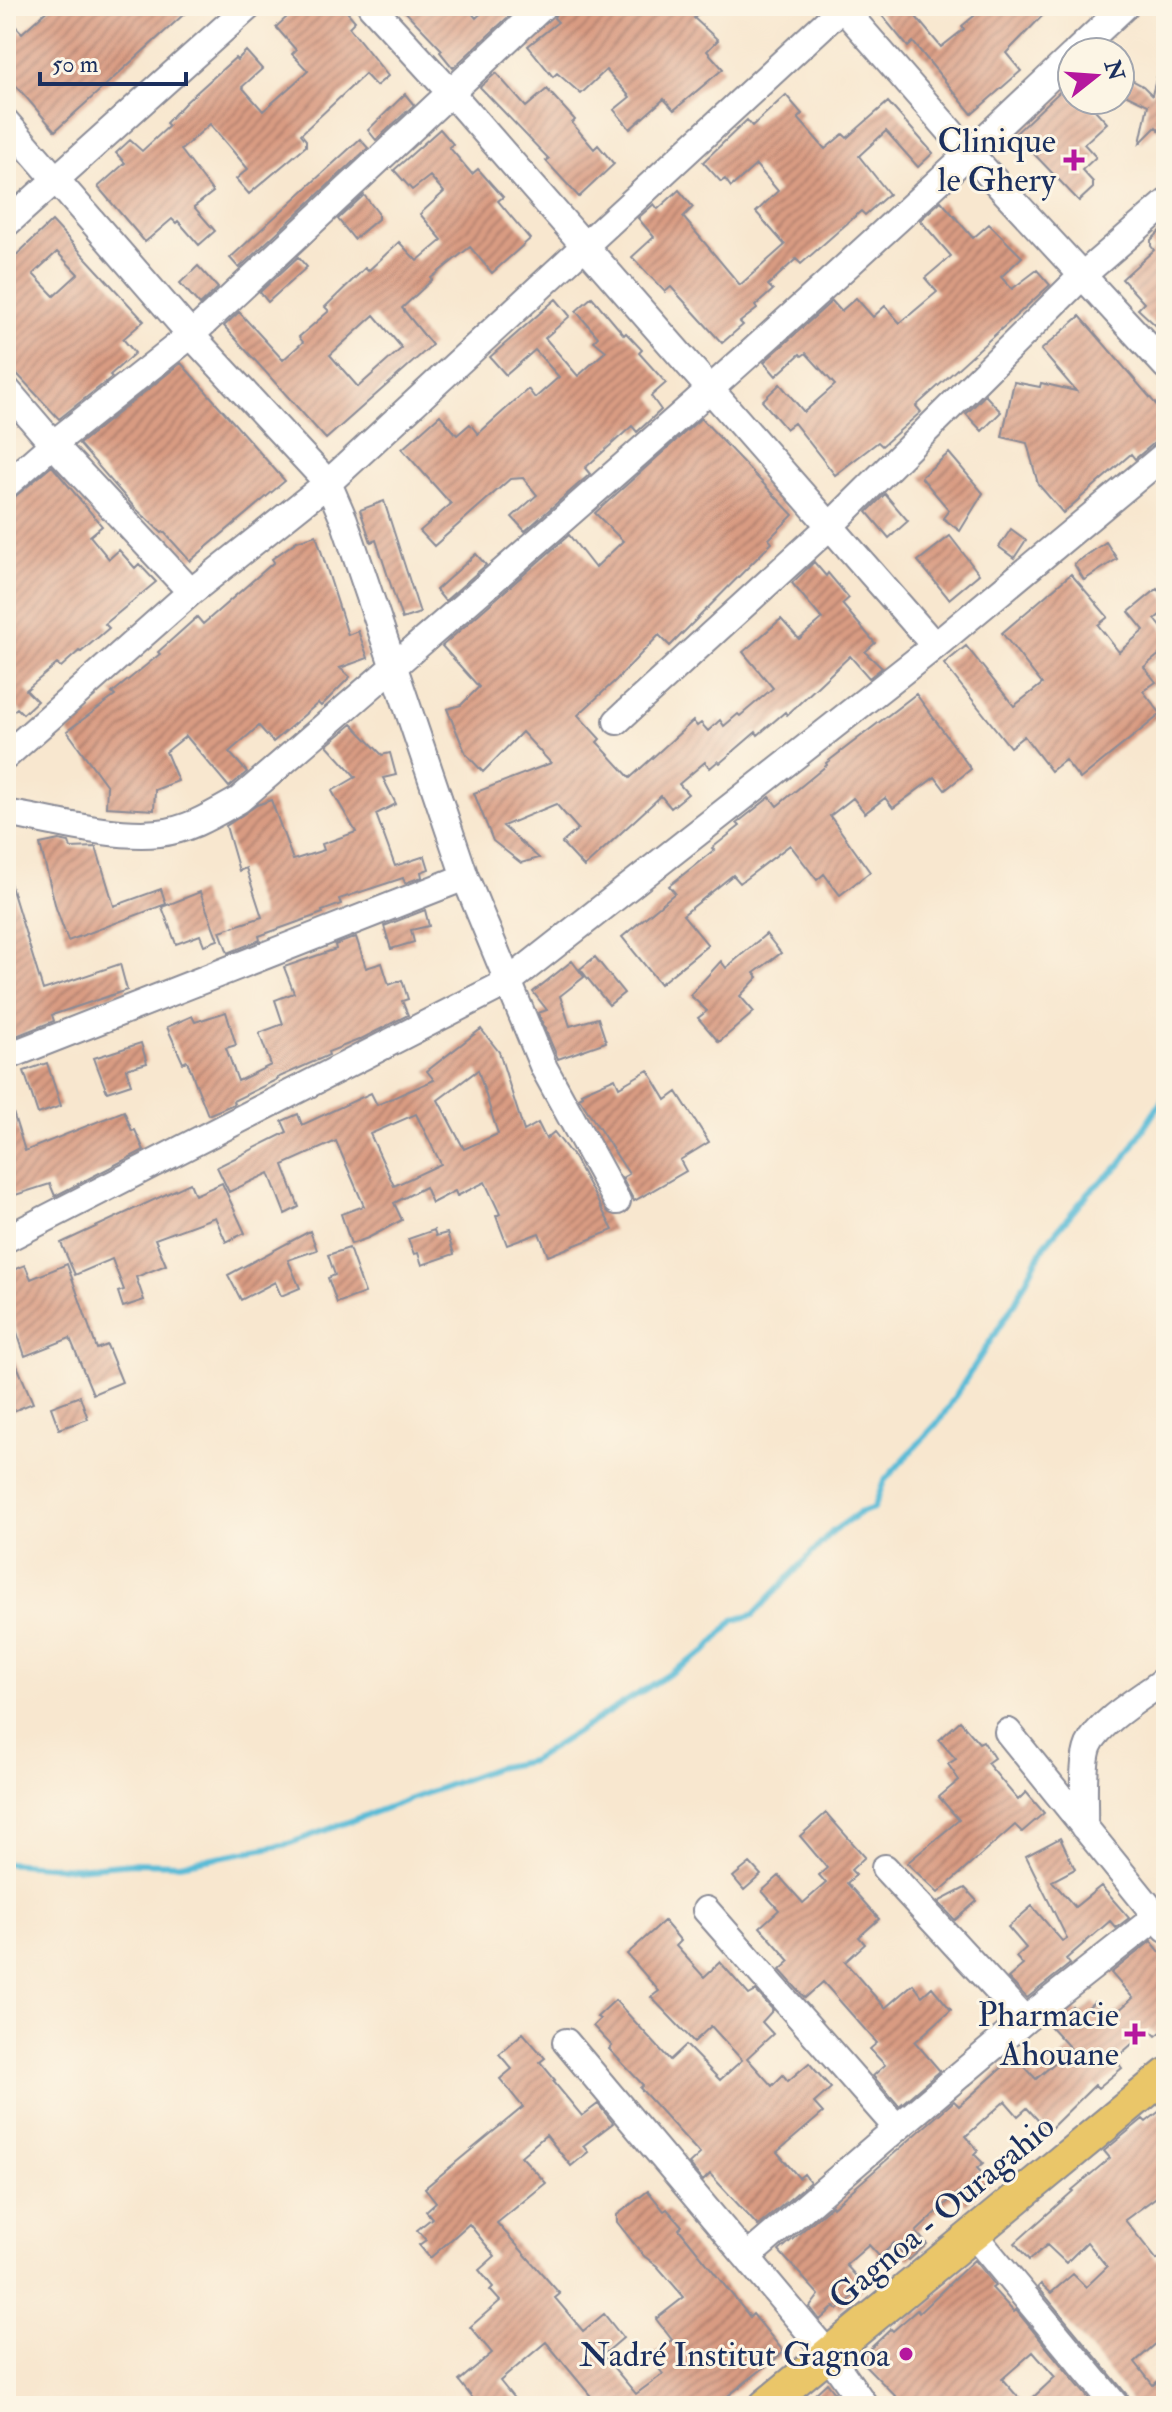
<svg xmlns="http://www.w3.org/2000/svg" width="1172" height="2412" viewBox="0 0 1172 2412" font-family="'IM FELL Double Pica',serif">
<style>
.lines{fill:none;stroke-linecap:round;stroke-linejoin:round}
.stream{stroke:#59bbd7;stroke-width:6}
.building{fill:url(#building-hatch);fill-rule:evenodd}
.minor-casing{stroke:#8a8b96;stroke-width:30}
.major-casing{stroke:#8a8b96;stroke-width:36}
.minor{stroke:#fff;stroke-width:26}
.major{stroke:#eac669;stroke-width:32}
.poi-dot{fill:#b5179e;stroke:#fcf5e5;stroke-width:3}
.labels{text-anchor:middle;stroke-width:6;stroke-linejoin:round;paint-order:stroke}
.poi-label{font-size:34px;fill:#1b2f5e;stroke:#fcf5e5;text-anchor:end}
.street-label{font-size:34px;fill:#1b2f5e;stroke:#fcf5e5}
</style>
<defs>
<pattern id="building-hatch" width="6" height="6" patternUnits="userSpaceOnUse" patternTransform="scale(2)"><rect width="6" height="6" fill="#d99b82"/><path d="M-1 1l2-2M0 6l6-6M5 7l2-2" fill="none" stroke="#af7f6e"/></pattern>
</defs>
<rect width="100%" height="100%" fill="#fcf5e5"/>
<filter id="ink" filterUnits="userSpaceOnUse"><feTurbulence type="fractalNoise" baseFrequency=".0125" numOctaves="2"/><feDisplacementMap in="SourceGraphic" scale="16" xChannelSelector="R" yChannelSelector="G"/><feConvolveMatrix kernelMatrix="1 2 1 2 8 2 1 2 1" color-interpolation-filters="sRGB"/></filter>
<filter id="wash" filterUnits="userSpaceOnUse"><feTurbulence type="fractalNoise" baseFrequency=".006" numOctaves="4" result="noise"/><feDisplacementMap in="SourceGraphic" scale="32" xChannelSelector="R" yChannelSelector="G"/><feGaussianBlur stdDeviation="1.8" result="paint"/><feColorMatrix in="noise" values="0 0 0 0 0 0 0 0 0 0 0 0 0 0 0 0 0 1.4 0 .05"/><feComposite in="paint" operator="in"/></filter>
<g filter="url(#wash)">
<rect width="100%" height="100%" fill="#f8e7cf"/>
<g class="lines">
<path class="stream" d="M6,1863L75,1868L133,1863L180,1864L288,1844L495,1768L531,1761L706,1651L734,1620L753,1615L832,1532L859,1513L874,1508L884,1481L940,1420L1015,1302L1044,1246L1090,1191L1121,1164L1166,1094"/>
</g>
<g id="blocks">
<path class="building" d="M52,6H193L55,131L6,74V16L22,33Z
M299,6H342L355,21L349,27L388,76L376,86L365,74L301,134L306,140V146L249,194L236,179L248,169L210,124L181,150L213,192L194,207L215,231L199,245L178,221L176,223L172,219L145,242L98,187L125,163L116,153L130,140L142,151L169,126L166,123L186,102L235,58L237,60L246,51L262,69L242,87L263,111L308,71L292,54L296,50L276,27Z
M400,6H466L476,18L489,6H520L453,68L440,52L442,50Z
M559,6H707L694,18L718,40L707,51L723,69L674,110L664,99L630,129L614,110L630,97L606,70L581,94L557,73L553,77L528,46L558,22L554,18Z
M874,6H907L941,47L964,29L962,26L986,6H1052L1006,53L1021,71L972,114L913,42L908,47Z
M1161,60L1166,61V137L1156,127L1140,143L1148,105L1125,94L1132,80L1143,86L1152,95Z
M496,73L526,107L547,89L575,120L572,123L594,149L598,145L614,164L579,197L546,161L549,159L480,87Z
M1072,80V100H1086L1107,123L1084,144L1096,157L1082,170L1093,182V188L1079,201L1015,134Z
M405,94L414,105L376,140L368,130Z
M786,95L802,114L798,118L825,149L843,134L847,138L888,102L933,153L918,167L886,131L861,154L859,156L889,194L865,215L861,211L801,264L796,259L768,285L773,290L755,306L757,309L740,322L743,325L722,343L671,287L665,292L632,257L654,237L638,218L654,204L658,209L679,190L693,207L683,217L740,285L785,245L756,212L778,191L756,165L731,187L725,179L721,182L703,162L747,120L752,126Z
M440,129L453,144L449,147L472,174L478,169L503,197L498,201L530,239L492,273L470,247L431,278L432,280L402,308L432,345L326,439L224,326L239,312L283,360L303,342L299,337L329,311L325,307L365,268L368,271L399,242L417,261L442,240L420,214L444,192L430,176L412,190L394,170ZM374,315L402,348L358,387L330,355Z
M360,139L368,148L239,268L230,258Z
M364,195L378,213V219L354,239L338,219Z
M941,201L973,238L989,224L1022,257L1001,277L1012,289L1037,270L1050,285L916,406L921,412L882,446L878,442L835,475L794,423L786,429L762,401L780,384L804,412L835,385L806,353L802,356L800,354L776,376L764,362L832,301L841,311L856,298L873,317L885,306L900,323L937,292L925,278L951,256L920,220Z
M52,221L144,321L123,339L135,353L110,375L112,377L59,419L6,362V265ZM57,252L78,274L54,296L33,274Z
M1166,226V335L1138,309L1144,303L1122,279L1154,250L1151,246V240Z
M298,257L307,267L268,302L260,292Z
M198,266L218,288L200,305L180,283Z
M592,297L624,335L626,333L642,350L639,353L666,383L651,396L661,410L637,432L632,426L585,468L590,474L525,531L512,517L537,495L523,478L510,479L434,546L420,531L451,504L402,449L440,415L457,435L470,424L478,434L528,389L535,398L559,377L535,350L506,375L490,357L556,299L570,316L545,338L578,376L606,351L594,341L598,337L576,311Z
M1080,316L1166,416V433L1135,459L1131,454L1063,513L1038,484L1027,443L1002,437L1014,382L1040,387L1041,383L1076,391L1041,350Z
M181,363L285,481L190,561L164,532L162,533L134,507L79,444Z
M985,395L1001,412L982,431L966,414Z
M701,418L793,515L769,539L772,543L670,646L659,635L616,680L578,715L600,739L597,742L630,778L693,721L697,726L701,723L708,731L720,720L724,726L738,714L740,716L773,688L743,652L781,619L799,639L822,619L792,583L814,562L826,576L828,573L849,598L842,604L875,643L865,652L882,668L869,678L850,656L787,715L785,712L758,735L756,732L720,763L718,761L710,768L705,762L679,784L688,794L671,808L661,796L584,867L562,843L578,829L556,804L503,826L539,858L521,863L493,841L474,793L551,763L522,732L483,772L466,754L447,709L461,705L479,687L442,646L569,535L595,568L623,541L595,513Z
M949,453L983,493L960,531L943,518L949,510L921,477Z
M52,466L102,526L90,536L109,559L119,550L135,568L139,564L156,582L105,624L109,628L81,652L79,651L61,667L57,664L26,690L37,701L23,714L17,708L6,717V504Z
M885,494L908,521L889,538L867,512Z
M384,501L420,613L402,619L376,540L371,542L360,510Z
M1011,529L1026,540L1014,558L999,547Z
M316,535L348,635L358,631L368,658L340,668L350,677L321,706L318,703L273,742L259,726L229,752L247,772L229,787L186,736L166,752L178,781L155,790L154,810L106,807L107,786L67,731L115,696L112,693L160,654L158,652L197,617L203,624L274,562L272,559L297,541Z
M950,536L979,574L949,599L918,561Z
M1106,542L1117,559L1084,580L1074,564Z
M476,554L486,565L445,601L436,590Z
M1071,574L1108,617L1098,625L1119,652L1144,630L1129,612L1157,589L1166,599V610L1155,619L1166,633V649L1144,667L1156,682L1143,691L1161,714L1080,779L1065,760L1051,771L1024,736L1010,747L944,664L966,646L1014,706L1042,684L1002,633Z
M916,694L971,769L945,790L935,777L893,808L885,798L865,813L853,798L830,816L870,872L840,895L824,874L817,880L790,845L740,883L733,875L683,915L708,945L660,984L622,937L675,893L669,886L714,850L712,848L740,826L737,823L770,797L777,806L827,765L826,763Z
M352,724L382,755L390,753L396,775L383,778L396,804L376,814L395,866L425,856L429,869L421,872L422,877L405,883L403,878L339,899L341,904L322,911L323,913L259,936L260,940L228,953L220,931L262,917L246,868L239,871L226,826L257,805L271,800L293,860L324,850L322,844L356,832L332,791L356,777L327,745Z
M59,840L69,842L71,848L96,847L114,906L161,889L166,904L68,941L56,908L40,844Z
M6,883H10L43,990L120,964L127,990L52,1015L54,1021L6,1040Z
M200,892L218,940L204,945L200,935L176,944L162,907Z
M425,910L429,926L411,930L414,942L391,949L384,926Z
M766,934L781,953L754,973L758,977L740,996L754,1012L719,1042L698,1018L707,1011L690,995L721,961L726,968Z
M356,937L366,968L382,963L389,985L402,980L408,999L402,1001L408,1015L361,1039L328,1052L329,1055L277,1078L278,1079L233,1101L234,1104L208,1115L187,1061L183,1063L167,1027L192,1016L195,1022L226,1012L236,1045L226,1048L238,1081L271,1065L259,1033L283,1024L275,1000L294,993L284,967L336,949L335,945Z
M595,957L624,993L609,1005L580,969Z
M572,961L584,977L560,996L570,1026L598,1018L606,1042L558,1059L538,1013L547,1010L533,992Z
M481,1029L499,1052L524,1131L538,1123L546,1139L554,1132L575,1159L613,1230L548,1256L539,1233L507,1245L496,1216L500,1214L485,1182L457,1196L455,1191L432,1203L425,1187L394,1203L402,1220L368,1238L351,1244L341,1214L364,1206L336,1141L283,1165L299,1207L285,1214L269,1173L229,1192L217,1167L287,1132L282,1121L298,1114L302,1125L371,1093L377,1105L434,1080L427,1071ZM478,1070L498,1134L464,1149L438,1100ZM416,1114L441,1164L394,1186L370,1134Z
M141,1043L147,1063L126,1069L131,1084L107,1092L94,1058Z
M47,1063L61,1106L38,1114L24,1071Z
M648,1070L666,1100L677,1092L709,1142L680,1160L686,1171L634,1201L622,1178L629,1174L579,1098L583,1096L581,1093L615,1078L619,1087Z
M6,1103H10L25,1151L124,1111L132,1131L135,1130L144,1150L55,1196L50,1184L6,1198Z
M190,1183L195,1195L222,1183L245,1233L226,1242L215,1217L155,1239L166,1265L136,1277L144,1300L123,1307L118,1292L124,1290L112,1259L75,1275L61,1243Z
M434,1230L436,1236L447,1233L454,1254L422,1265L418,1253L414,1254L408,1239Z
M310,1231L317,1250L288,1260L300,1288L281,1296L275,1282L241,1300L228,1275Z
M349,1248L365,1293L337,1303L328,1278L335,1275L328,1255Z
M67,1264L97,1349L107,1345L122,1382L93,1394L70,1338L25,1356L6,1300V1273L25,1265L31,1279Z
M6,1340L33,1403L6,1414Z
M80,1396L88,1419L59,1429L51,1407Z
M960,1721L979,1743L983,1741L994,1758L987,1763L1018,1800L1026,1792L1044,1813L1022,1832L1015,1825L938,1893L907,1863L959,1820L939,1797L959,1780L948,1764L956,1759L939,1740Z
M826,1813L865,1857L851,1870L856,1875L847,1883L879,1919L859,1937L865,1944L845,1962L885,2008L913,1984L922,1996L932,1987L951,2010L915,2042L940,2071L899,2106L873,2076L885,2065L870,2049L877,2043L823,1982L805,1998L780,1970L790,1961L760,1927L779,1910L762,1891L779,1876L803,1903L826,1883L819,1875L827,1868L800,1836Z
M1060,1838L1075,1869L1052,1881L1075,1907L1101,1886L1129,1918L1116,1928L1110,1921L1066,1959L1070,1964L1027,1998L1008,1978L1023,1965L1016,1957L1026,1948L1008,1927L1032,1906L1062,1941L1067,1938L1026,1856Z
M750,1863L761,1875L744,1890L733,1877Z
M965,1888L977,1901L955,1920L938,1902Z
M664,1921L681,1941L676,1946L704,1977L720,1962L749,1995L756,1991L773,2010L762,2022L773,2034L747,2058L772,2086L783,2075L788,2081L809,2063L831,2088L814,2103L823,2113L777,2152L799,2178L804,2174L810,2182L758,2226L710,2174L703,2181L689,2164L700,2154L640,2088L643,2085L609,2049L612,2046L593,2026L600,2019L597,2017L615,2000L670,2060L686,2045L720,2080L742,2060L711,2026L694,2042L651,1997L659,1991L627,1954Z
M1151,1941L1166,1959V2028L1156,2036L1149,2029L1115,2059L1122,2068L1098,2088L1095,2085L1048,2131L1027,2108L1018,2116L1005,2101L966,2136L978,2150L974,2154L983,2163L977,2168L990,2182L966,2204L957,2193L916,2232L927,2244L909,2260L894,2243L880,2257L869,2245L846,2265L865,2286L838,2310L835,2306L820,2320L810,2307L819,2295L779,2251L832,2205L833,2207L954,2101L959,2106L1015,2056L1036,2079L1071,2049L1050,2026L1072,2006L1080,2015L1094,2002L1109,2019L1133,1998L1111,1973Z
M523,2033L545,2058L540,2062L555,2080L553,2081L582,2116L598,2104L613,2123L583,2146L588,2152L571,2166L546,2135L521,2156L546,2183L497,2223L560,2294L555,2298L583,2331L604,2314L623,2338L603,2355L636,2394L663,2374L650,2357L672,2340L656,2319L684,2297L657,2266L644,2256L617,2222V2215L648,2191L664,2211L667,2209L682,2226L679,2229L750,2317L753,2314L784,2352L715,2406H599L546,2342L500,2381L520,2406H479L459,2381L492,2353L470,2327L500,2301L490,2290L493,2287L479,2270L495,2256L469,2224L430,2258L419,2245L426,2240L417,2230L432,2218L426,2211L436,2202L425,2188L523,2107L500,2079L512,2069L499,2054Z
M1166,2106V2190L1125,2220L1157,2260L1166,2252V2335L1135,2362L1153,2385L1158,2381L1166,2390V2406H1132L1128,2396L1038,2287L1041,2284L1051,2293L1073,2274L1086,2287L1107,2267L1087,2242L1066,2263L1047,2245L1029,2260L1015,2243L1073,2191L1072,2190L1110,2158L1104,2151L1143,2119L1146,2122Z
M974,2260L995,2286L992,2288L1014,2312L1016,2310L1095,2406H905L859,2359L891,2329L893,2331L917,2310L919,2313ZM1033,2352L1055,2377L1025,2405L1002,2379Z
M827,2383L845,2406H802Z"/>
</g>
</g>
<g filter="url(#ink)">
<use href="#blocks" fill-opacity="0" stroke="#8a8b96" stroke-width="2"/>
<g class="lines">
<defs>
<path id="minor" d="M371,6L450,92L935,646
M841,6L970,154L1166,366
M1076,52L1125,6
M6,122L191,335L328,483L344,520L465,877L544,1068L617,1201
M6,224L249,6
M6,389L53,444L191,592
M6,485L53,444L191,335L543,6
M617,721L830,526L1084,274L1166,203
M6,756L191,592L328,483L844,6
M6,813C52,821 114,838 159,833C189,830 214,814 239,800C521,557 803,313 1072,56
M6,1057L465,877
M6,1239L508,982L935,646L1166,454
M1008,1732L1166,1928
M1084,1827C1085,1805 1081,1764 1089,1745C1100,1721 1144,1696 1166,1679
M885,1868L1025,2020
M706,1910L897,2128L747,2257
M566,2042L828,2354L865,2406
M897,2128L1025,2020L1166,1909
M973,2234L1116,2406"/>
<path id="major" d="M765,2406L1166,2075"/>
</defs>
<use href="#minor" class="minor-casing"/>
<use href="#major" class="major-casing"/>
<use href="#minor" class="minor"/>
<use href="#major" class="major"/>
</g>
</g>
<g class="poi-dot">
<path d="M1070 148h8v8h8v8h-8v8h-8v-8h-8v-8h8z"/>
<path d="M1131 2022h8v8h8v8h-8v8h-8v-8h-8v-8h8z"/>
<circle cx="906" cy="2354" r="8"/>
</g>
<g class="labels">
<g class="poi-label">
<text x="1056" y="152">Clinique<tspan x="1056" dy="39">le Ghery</tspan></text>
<text x="1119" y="2026">Pharmacie<tspan x="1119" dy="39">Ahouane</tspan></text>
<text x="890" y="2366">Nadré Institut Gagnoa</text>
</g>
<g class="street-label">
<text transform="translate(941 2211) rotate(-40)" y="12">Gagnoa - Ouragahio</text>
</g>
</g>
<rect width="1172" height="2412" fill="none" stroke="#fcf5e5" stroke-width="32"/>
<g transform="translate(1096 76) rotate(73)"><circle r="38" fill="#fcf5e5" stroke="#a2a6af" stroke-width="2"/>
<path d="M0-6L14 30L0 20L-14 30Z" fill="#b5179e"/>
<text y="-12" font-size="22" font-weight="bold" text-anchor="middle" fill="#1b2f5e">N</text>
</g>
<path d="M40 72v12h146v-12" fill="none" stroke="#1b2f5e" stroke-width="4"/>
<text x="52" y="72" font-size="24" fill="#1b2f5e" stroke="#fcf5e5" stroke-width="6" paint-order="stroke">50 m</text>
</svg>
